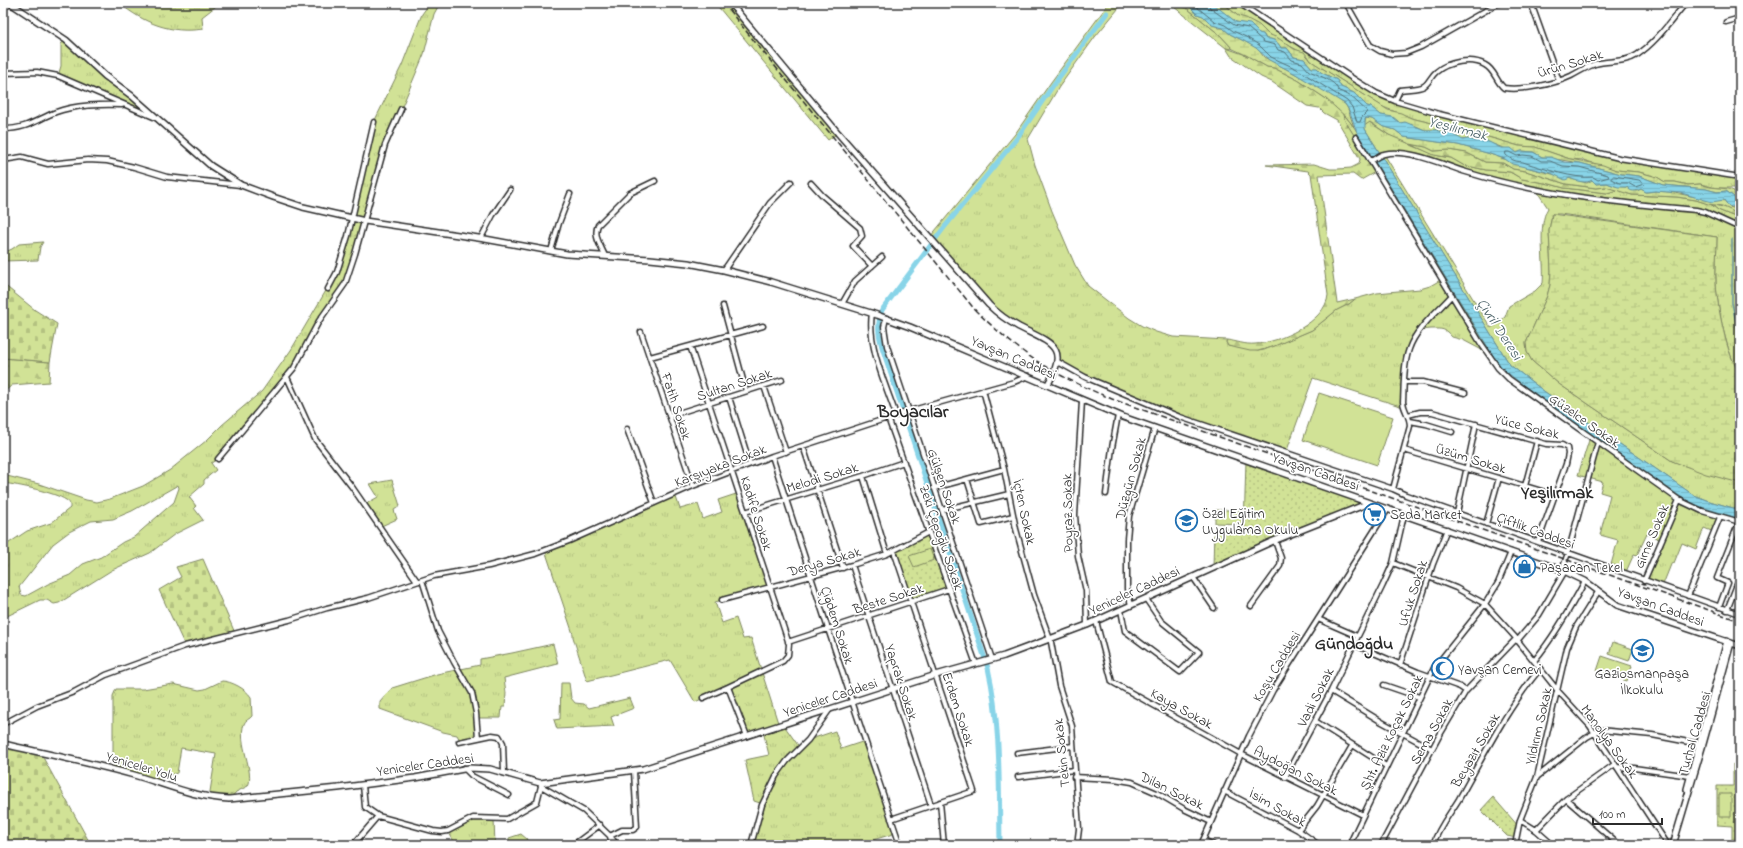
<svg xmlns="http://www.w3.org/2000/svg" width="1743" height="848" viewBox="0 0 1743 848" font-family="'Indie Flower',sans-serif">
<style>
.grass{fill:url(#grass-tufts);stroke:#7e8660;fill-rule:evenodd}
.forest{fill:url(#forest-firs);stroke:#7e8660}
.wetland{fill:url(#wetland-marsh);stroke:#7e8660}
.cemetery{fill:url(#cemetery-stones);stroke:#7e8660}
.park{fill:url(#park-dots);stroke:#7e8660}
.garden{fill:#d1e296;stroke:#7e8660}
.water{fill:url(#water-rules);stroke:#63909c}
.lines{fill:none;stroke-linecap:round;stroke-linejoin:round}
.shore{stroke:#506f77;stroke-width:1}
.stream{stroke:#63909c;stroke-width:1.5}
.canal{stroke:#88d4e8;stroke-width:5}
.minor-casing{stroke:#2b2b2b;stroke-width:7}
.tertiary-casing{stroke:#2b2b2b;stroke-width:8}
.minor{stroke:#fff;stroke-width:4}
.tertiary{stroke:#fff;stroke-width:5}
.rail{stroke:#2b2b2b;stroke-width:1.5;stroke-dasharray:6 3;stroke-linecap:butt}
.labels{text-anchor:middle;stroke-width:3.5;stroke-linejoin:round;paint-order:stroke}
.street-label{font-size:14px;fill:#2b2b2b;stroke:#fff}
.poi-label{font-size:14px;fill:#2b2b2b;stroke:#fff;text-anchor:start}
.water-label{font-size:15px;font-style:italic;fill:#475e64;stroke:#fff}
.district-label{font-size:18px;font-weight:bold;fill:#2b2b2b;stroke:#fff}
</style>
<defs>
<pattern id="grass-tufts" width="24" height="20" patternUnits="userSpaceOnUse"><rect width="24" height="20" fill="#d1e296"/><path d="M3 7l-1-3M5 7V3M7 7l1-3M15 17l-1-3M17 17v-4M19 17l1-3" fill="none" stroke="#b4c281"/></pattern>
<pattern id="forest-firs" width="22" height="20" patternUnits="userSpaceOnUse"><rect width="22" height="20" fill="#d1e296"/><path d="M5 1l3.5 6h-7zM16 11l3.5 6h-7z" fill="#b4c281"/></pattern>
<pattern id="wetland-marsh" width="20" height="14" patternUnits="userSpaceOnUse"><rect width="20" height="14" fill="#d1e296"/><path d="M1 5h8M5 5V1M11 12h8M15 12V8" fill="none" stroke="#b4c281"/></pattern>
<pattern id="cemetery-stones" width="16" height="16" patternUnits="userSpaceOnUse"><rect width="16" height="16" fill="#d1e296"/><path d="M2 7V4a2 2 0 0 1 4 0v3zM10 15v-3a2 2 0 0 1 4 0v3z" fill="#b4c281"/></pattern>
<pattern id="park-dots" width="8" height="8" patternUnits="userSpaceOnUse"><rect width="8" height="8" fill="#d1e296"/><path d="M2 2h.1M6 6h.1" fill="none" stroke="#b4c281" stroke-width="1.8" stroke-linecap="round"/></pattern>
<pattern id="water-rules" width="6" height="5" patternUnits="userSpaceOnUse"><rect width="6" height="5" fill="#88d4e8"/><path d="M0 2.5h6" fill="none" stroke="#76b6c7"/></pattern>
</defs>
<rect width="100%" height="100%" fill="#fff"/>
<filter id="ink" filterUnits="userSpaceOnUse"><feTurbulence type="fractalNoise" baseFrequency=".025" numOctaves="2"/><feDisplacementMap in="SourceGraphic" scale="8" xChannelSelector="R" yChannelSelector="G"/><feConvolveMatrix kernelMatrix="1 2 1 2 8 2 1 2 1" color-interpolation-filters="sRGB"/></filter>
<g filter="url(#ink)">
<path class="grass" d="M119,3H220L202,17L203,29C170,34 144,23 119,3Z
M430,3H440L434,14L424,54L401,109L389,135L345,284L326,312L301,357L218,459L211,463L216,470L204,480V484L189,497L196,506L194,508L203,520L175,534L150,553L112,570L59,603L54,604L47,600H40L3,618V547L27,531L51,523L70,508C70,504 70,502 66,500C54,492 18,485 3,483V475L39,484L86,500L97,502L110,499L143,486L170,470L207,440L222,425L262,391L291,350L337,272L374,122L402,65L422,14ZM178,485L179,488L174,502L134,537L123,542L101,557L83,564L70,575L48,584L26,596L21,595L19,587L53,544L69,532L91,521L113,519L132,511Z
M715,3H730L838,133L828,140Z
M1109,3H1123L1095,37L1059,87L1028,139L1035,165L1052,211L1075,265L1088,286L1129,318L1142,326L1156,332L1173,337L1227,340L1226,342L1228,346L1258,351L1264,350L1312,330L1337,310L1349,304L1355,299L1377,293L1420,289L1430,286L1442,279L1345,121L1342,112L1354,127L1503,371L1541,399L1681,497L1695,505L1740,519V522L1720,517L1714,532L1704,528L1696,549L1682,543L1674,563L1672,562L1662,587L1644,581L1661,540L1647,534L1637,555L1634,554L1625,574L1610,568L1618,540L1600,535L1610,495L1600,492L1603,482L1578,475L1590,437L1509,379L1480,349L1463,340L1452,337C1444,328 1443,329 1431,329C1403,328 1405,387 1403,407L1313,378L1286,453L1180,417L1117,391L1058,362L1054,348L1004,318L930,237L1015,134L1051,82Z
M1169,3H1177L1188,9L1220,35L1233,49L1226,48Z
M1223,3H1239L1355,80L1395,101L1619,158L1740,177V190L1736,188H1716L1700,184L1688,185L1675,182H1665L1657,177L1639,172L1616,170L1583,160L1570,159L1535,147L1519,146L1481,135L1463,134L1440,125L1411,118L1383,107L1311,61L1308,56L1268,34L1255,23L1238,16Z
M66,40L158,119L58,76L61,66V44Z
M1369,122L1389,135L1397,137L1413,146L1439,156L1451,158L1463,165L1486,170L1510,172L1522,179L1550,184L1564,188L1607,193L1618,190L1632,195L1677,197L1696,200L1712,205L1718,210L1740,219V372C1727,359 1717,303 1716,284C1715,268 1717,252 1717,237L1560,214H1552L1549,231L1551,271L1550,285L1547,296L1526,343L1527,352L1532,361L1559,384L1672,461L1740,483V510L1706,500L1692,494L1545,392L1510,365L1365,129L1364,126ZM1384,154L1411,155L1536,190L1548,208C1537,225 1545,263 1543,283L1535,291L1509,306L1505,317L1491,328Z
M43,242L40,247L38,260L3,261V253L12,249L19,244Z
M392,480L400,506L394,510L397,519L379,527L364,505L378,497L370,484Z
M739,493L770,587L715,602L722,623L736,618L743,639L751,638L779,726L783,724L800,748L808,740L835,731L841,749L865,741L896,833L873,840L872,845H751L763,804L754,801L745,760L769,755L763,731L747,736L728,687L695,702L670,660L587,681L573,637V634L545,550L675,494L680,509L698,504L703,519L722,512L718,500Z
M553,644L558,664L504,678L506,693L505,707H502L501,718H476L478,738L461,742L457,735L443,732L380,709V702L392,688L437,674L480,665V659L512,653Z
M222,681C231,681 246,689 251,697L252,716C250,719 245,720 244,724C237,742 255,772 248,786L236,792L231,798H209L216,754L181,748L177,773L163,777L158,782L113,769V696L116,689H143L173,684L199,690L205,689Z
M561,683H569L571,698L575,703L584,704L589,708L630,698L634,708L611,717L614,726L557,729L554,720L560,719Z
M470,819H494L495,845H456L448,831Z
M521,834L534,845H509V838Z"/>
<path class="forest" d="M1226,48L1246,55L1267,67L1274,68L1298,80L1325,98L1342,112L1345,121L1377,171L1361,180L1353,174L1319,175L1337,303L1355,299L1349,304L1337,310L1312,330L1272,347L1258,351H1250L1228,346L1226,342L1227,340C1236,341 1245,345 1255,344C1278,343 1326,322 1328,295L1311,174L1308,171L1266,165L1314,164L1330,169H1338L1351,168L1359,164L1360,159L1337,120L1324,113L1319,108L1307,106L1272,82L1261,77L1231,56Z
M1410,144L1426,147L1434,151L1449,150L1467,153L1485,162L1503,163L1513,169L1526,171L1566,184L1596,188L1606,187L1618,190L1607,193L1564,188L1550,184L1522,179L1510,172L1486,170L1463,165L1451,158L1434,155Z
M1712,205C1722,206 1731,209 1740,215V219L1718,210Z
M3,358L50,362L49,382L12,385L3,393Z"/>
<path class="wetland" d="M1177,3L1189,6L1197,14L1203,16L1208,21L1219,28H1223L1230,34L1244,41L1257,48L1264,57L1316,85L1345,104L1348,109L1354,127L1347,118L1325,98L1298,80L1274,68L1267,67L1246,55L1233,49L1220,35L1188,9Z
M1210,3H1223L1238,16L1246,18L1259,25L1268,34L1278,38L1294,49L1304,52L1311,61L1388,110L1401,113L1411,118L1440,125L1463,134L1481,135L1519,146L1535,147L1570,159L1603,165L1616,170L1639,172L1657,177L1665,182H1675L1688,185L1700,184L1710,187L1729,189L1736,192L1740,197V204L1734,197L1726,191L1717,192L1706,189L1663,185L1639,176L1621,174L1580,163L1542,157L1533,152L1522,151L1517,153L1479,139L1474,141L1468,139L1461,140L1450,133L1441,132L1437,130H1425L1416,126L1400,123L1394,118L1381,115L1371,107L1367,106L1354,93L1341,87L1337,80L1312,68L1304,59L1294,57L1287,48H1281C1278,42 1273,38 1266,39L1264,35L1259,33L1252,26L1236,22Z
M1366,118L1372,119L1382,126L1395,130L1404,137L1458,145L1487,153L1533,169L1587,183L1592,180L1596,184L1607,183L1615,186L1627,187L1629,189L1637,191L1641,189L1646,192C1673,188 1697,201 1724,200L1729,207L1739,209L1740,215L1722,206L1708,204L1696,200L1677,197L1632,195L1606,187L1596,188L1566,184L1526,171L1513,169L1503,163L1485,162L1467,153L1449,150L1434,151L1426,147L1410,144L1389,135L1370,122L1364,126Z
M1552,214L1717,237C1717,252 1715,268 1716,284C1717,303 1727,360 1740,372V483L1706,474L1672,461L1559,384L1532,361L1527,352L1526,343L1547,296L1550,285L1551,271L1549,231Z"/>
<path class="cemetery" d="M3,284L35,310L57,324L50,362L3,358Z
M203,559L235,633L185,646L159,590L181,577L176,567Z
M3,744L40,752L91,845H6L3,830Z"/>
<path class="park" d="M1246,460L1369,503L1213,568L1214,529H1244Z
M929,532L949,589L911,602L894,551Z
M1733,764H1740V845H1732V826L1717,825V786H1733Z
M1493,797L1519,827L1516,838L1507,836L1481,810Z"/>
<path class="garden" d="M1319,393L1393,417L1377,465L1303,440Z
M1215,510H1242V524L1215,523Z
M930,549L934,560L914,567L909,556Z
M1613,642L1633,649L1629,661L1609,654Z
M1602,656L1632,666L1627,681L1597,671Z
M1719,794H1731V817H1719Z"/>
<path class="water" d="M1183,3H1210L1216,6L1236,22L1250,24L1259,33L1263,34L1266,39C1273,38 1278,42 1281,48H1287L1294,57L1304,59L1312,68H1317L1322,73L1337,80L1341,87L1354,93L1367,106L1371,107L1381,115L1393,117L1400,123L1405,122L1425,130H1437L1441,132L1450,133L1463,140L1468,139L1476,141L1481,138L1501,148H1511L1517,153L1521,151L1533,152L1542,157H1551L1564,162L1580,163L1621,174L1639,176L1663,185L1706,189L1717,192L1726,191L1734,197L1740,204V210L1732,206L1729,207L1724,200L1712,202L1681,193L1655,191L1646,192L1641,189C1636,191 1631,193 1627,187H1618L1607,183L1596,184L1592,180C1587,184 1575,181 1570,178L1565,180L1551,173L1512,164L1505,159L1487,153L1458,145L1404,137L1395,130L1382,126L1372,119L1366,118L1365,119V129L1510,365L1545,392L1692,494L1706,500L1740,510V519L1695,505L1681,497L1541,399L1500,367L1358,134C1353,124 1352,113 1345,104L1294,73L1269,60L1256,48L1244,41L1230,34L1223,28L1212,25L1203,16L1197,14L1189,6Z"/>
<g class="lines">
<path class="shore" d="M1192,3L1214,21L1225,25L1233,31L1246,37L1259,45L1271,57L1297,69L1347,101L1352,107L1357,122H1360L1362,117L1366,113L1367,111C1356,102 1352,95 1339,91C1337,89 1337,87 1335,85C1333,81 1314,73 1309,71L1302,63L1292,60L1285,52L1278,50L1275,45L1264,42L1248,28L1234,25L1210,8L1208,3
M1506,152H1509L1517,156L1523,155L1532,156L1541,161H1550L1563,166L1579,167L1608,175L1609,177L1598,180L1593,177C1573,179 1546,169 1526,163C1522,161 1517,162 1513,160C1511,159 1508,157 1506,155Z
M1614,176L1639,180L1644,184L1635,187L1628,183H1619L1611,179Z"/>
<path class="stream" d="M1732,239V303L1740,341"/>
<path class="canal" d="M1000,845C999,786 1001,725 988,668L882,347C878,333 877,324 882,310L943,229L1017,138L1054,84L1107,13"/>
<defs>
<path id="minor" d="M1239,3L1355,80L1376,93L1395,101L1439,114L1619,158L1740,177
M1346,3L1370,45L1380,51L1392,54L1406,53L1421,47L1499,3
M1531,3L1559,81
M1245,7L1253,3
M1726,22L1740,18
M3,73L37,72L58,76L156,118
M1395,101L1400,90C1408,88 1417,90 1424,86C1429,83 1431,76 1436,72C1447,62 1472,57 1485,65C1495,70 1496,82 1504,88C1522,91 1554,84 1571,76C1579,72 1586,67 1595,64C1609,60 1625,63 1637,55C1657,42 1671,20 1686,3
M3,129C27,129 36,120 56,112C74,105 103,104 122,105
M1356,137L1480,342L1498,368L1509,379L1679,500L1702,511L1740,522
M3,160L22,157L48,164L88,160L107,161L134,167L167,177L240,185
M1371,161C1375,159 1379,155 1384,154C1407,148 1444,165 1466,172C1541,195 1618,203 1696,210L1705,212L1740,228
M811,183L823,196L860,228L862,236L853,246L872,266
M481,238L493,215L510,190
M551,251L559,223L570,194
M605,256C601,246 593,236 598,225L630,193L655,181
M724,270L770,203L791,182
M328,289L337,272L348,236L374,122
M842,304L855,281L882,257
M723,306L746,391
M872,313C867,346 886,385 896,415
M886,318L884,327L887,346L992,659
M641,332L693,486
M690,346L789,644L788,655L783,661L728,687L747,736
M650,357L763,326
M1058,362L1085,377L1180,417L1393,489L1406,495L1740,614
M287,377L315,439L352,487L417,581
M1404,382H1423L1465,393
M764,386L786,452
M983,390L1004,469L1016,529L1034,595L1051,642L1059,686L1072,726L1079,829L1077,845
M729,397L750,464
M1082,401L1075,515L1078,556L1086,591L1087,625
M1408,415L1420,412H1432L1546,444L1562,445L1567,448L1568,454L1566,464L1538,542
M669,416L782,380
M888,418L976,664
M1410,421L1426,424L1452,432
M627,429L654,503
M803,446L843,568
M1404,450L1555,495
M772,456L828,629L900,845
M218,459L294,368L319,321L345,284L355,254L385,145L401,109
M863,476L887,554
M967,479L981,524L1013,516
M1525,486L1537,441
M934,488L1004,469
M1393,489L1410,426C1410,416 1404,411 1403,402C1404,385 1403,366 1409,349C1416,328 1438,311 1452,295
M1106,494L1112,448L1118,415
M942,510L1009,494
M745,512L863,476L904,462
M1457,513L1476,424
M1486,524L1499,478
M1393,563L1456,588L1485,604L1514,636L1558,691L1590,726L1668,845
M852,565L931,805
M1562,570L1568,553L1598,442
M1193,577L1214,608
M422,580L438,631L454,662L472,693L476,713L478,738
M1644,581L1679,500
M1688,596L1720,517
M722,600L852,565L887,554L929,532
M1131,605L1127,589V539L1129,516L1155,428
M1251,606L1280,566L1281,558L1275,541
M1719,607L1728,583L1717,578L1739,522
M1121,610L1125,631L1180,672L1199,652L1161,621L1146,599
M1727,610L1740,577
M1318,619L1357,636
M1096,621L1112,682L1241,754L1363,815
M1517,641L1539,615L1565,571
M788,642L949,589
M1353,644L1418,672L1460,687L1466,691
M1534,661C1554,637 1570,609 1585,581
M1400,665L1433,564L1447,529
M1384,685L1419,697
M1331,691L1382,722L1432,749
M703,698L728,687
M1315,721L1386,766
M3,724L37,706L74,692L106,675L185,646L289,620L327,608L368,598L434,576L489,566L535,554L569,541L693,486L772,456L909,411L1014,382L1028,376
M459,742L492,735L499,736L503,743L504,773
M1017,753L1073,746
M1617,767L1634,768L1690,776
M464,768L472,776L509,795
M1018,777L1074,770
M1074,777L1114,779L1132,782L1157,793L1184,809L1211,822
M1285,777L1331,691L1383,585L1393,563L1404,515
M1537,777L1587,737L1600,730L1652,735L1699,744
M541,786L584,811L610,836L617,845
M1224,791L1298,830L1319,845
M1566,799L1619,845
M940,802L944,845
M378,816L433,831L442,832L448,831L473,818L507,819L537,802L541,786
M891,819L974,791L894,551
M1520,820L1536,830L1553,845
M1298,830L1317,806L1352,746
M1536,830L1566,799L1615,764
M1203,840L1214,845
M353,845L378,816L365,807L363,785
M573,845L600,825
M612,845L610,836L622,830H633L637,827L634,771
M751,845L762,805L776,776L787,761L808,740L830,709
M1201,845L1249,736L1273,690L1388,509
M1349,845L1434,668L1485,604L1498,583L1511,552
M1381,845L1438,738L1466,691L1516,639
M1433,845C1438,828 1450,814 1459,799C1484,755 1507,708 1540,669
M1515,845L1520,820L1537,777L1567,648L1576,627L1598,592"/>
<path id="tertiary" d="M10,3L66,40L105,76L132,96L211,166L241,185L273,197L303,207L365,221L485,239L567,254L650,259L688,263L724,270L771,282L877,315L910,327L1123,417L1562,570L1585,581L1617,605L1740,646
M730,3L838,133L989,305C998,314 1008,321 1019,327C1050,343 1070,346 1048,384
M3,744C47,754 91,763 134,775C168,785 193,797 229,799L338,788L415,778L469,768L490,769L540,783L643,769L936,675L1004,656L1087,625L1271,542L1369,503
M1687,789L1727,641
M1673,845L1703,744L1731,643"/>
</defs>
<use href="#minor" class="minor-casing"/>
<use href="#tertiary" class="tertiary-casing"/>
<use href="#minor" class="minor"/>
<use href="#tertiary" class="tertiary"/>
<path class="rail" d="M723,3L976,311C994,328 1014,346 1035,360C1059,376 1086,388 1112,399L1740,621"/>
</g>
</g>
<defs>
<symbol id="supermarket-ring" viewBox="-11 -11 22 22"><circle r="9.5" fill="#fff" stroke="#1f6fb2" stroke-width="1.5"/><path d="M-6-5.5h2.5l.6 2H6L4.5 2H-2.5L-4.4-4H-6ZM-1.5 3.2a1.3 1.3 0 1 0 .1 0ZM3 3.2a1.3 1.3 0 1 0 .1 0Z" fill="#1f6fb2"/></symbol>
<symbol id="school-ring" viewBox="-11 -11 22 22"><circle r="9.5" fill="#fff" stroke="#1f6fb2" stroke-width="1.5"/><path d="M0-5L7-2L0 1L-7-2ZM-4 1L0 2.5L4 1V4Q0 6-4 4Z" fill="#1f6fb2"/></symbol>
<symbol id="shop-ring" viewBox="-11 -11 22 22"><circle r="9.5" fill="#fff" stroke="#1f6fb2" stroke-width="1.5"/><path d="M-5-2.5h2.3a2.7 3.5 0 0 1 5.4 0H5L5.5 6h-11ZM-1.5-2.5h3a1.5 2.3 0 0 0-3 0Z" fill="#1f6fb2"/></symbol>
<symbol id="mosque-ring" viewBox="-11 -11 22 22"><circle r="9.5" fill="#fff" stroke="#1f6fb2" stroke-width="1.5"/><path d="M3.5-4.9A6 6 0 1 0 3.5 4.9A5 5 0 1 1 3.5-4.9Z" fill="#1f6fb2"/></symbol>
</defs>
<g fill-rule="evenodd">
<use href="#supermarket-ring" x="1362" y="502" width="25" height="25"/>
<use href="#school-ring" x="1174" y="508" width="25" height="25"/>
<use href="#shop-ring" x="1512" y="554" width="25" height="25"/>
<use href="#school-ring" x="1630" y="638" width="25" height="25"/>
<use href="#mosque-ring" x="1430" y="656" width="25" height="25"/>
</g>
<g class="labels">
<g class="street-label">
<text transform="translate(1570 63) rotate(-17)" y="5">Ürün Sokak</text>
<text transform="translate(1014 357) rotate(23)" y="5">Yavşan Caddesi</text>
<text transform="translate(734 384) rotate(-18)" y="5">Sultan Sokak</text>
<text transform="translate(677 406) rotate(72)" y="5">Fatih Sokak</text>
<text transform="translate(1585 420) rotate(35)" y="5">Güzelce Sokak</text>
<text transform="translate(1527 426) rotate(14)" y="5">Yüce Sokak</text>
<text transform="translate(1471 458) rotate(17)" y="5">Üzüm Sokak</text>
<text transform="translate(720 465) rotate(-21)" y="5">Karşıyaka Sokak</text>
<text transform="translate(1316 471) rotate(19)" y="5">Yavşan Caddesi</text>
<text transform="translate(822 477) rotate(-17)" y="5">Melodi Sokak</text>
<text transform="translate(1130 478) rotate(-75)" y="5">Düzgün Sokak</text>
<text transform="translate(945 486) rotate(71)" y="5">Gülşen Sokak</text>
<text transform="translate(1025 512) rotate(78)" y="5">İçten Sokak</text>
<text transform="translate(757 513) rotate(72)" y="5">Kadife Sokak</text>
<text transform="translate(1067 513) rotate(-91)" y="5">Poyraz Sokak</text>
<text transform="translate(1536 530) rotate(20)" y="5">Çiftlik Caddesi</text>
<text transform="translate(1651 536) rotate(-67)" y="5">Girne Sokak</text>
<text transform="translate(942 537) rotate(71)" y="5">Zeki Çepoğlu Sokak</text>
<text transform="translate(824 561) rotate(-16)" y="5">Derya Sokak</text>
<text transform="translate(1134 590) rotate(-25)" y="5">Yeniceler Caddesi</text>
<text transform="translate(1412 593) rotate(-72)" y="5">Ufuk Sokak</text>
<text transform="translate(888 598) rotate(-18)" y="5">Beste Sokak</text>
<text transform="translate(1661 606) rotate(20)" y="5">Yavşan Caddesi</text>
<text transform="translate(838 625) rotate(72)" y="5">Çiğdem Sokak</text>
<text transform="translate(1276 666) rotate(-59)" y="5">Koşu Caddesi</text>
<text transform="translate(902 682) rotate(72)" y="5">Yaprak Sokak</text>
<text transform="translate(830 697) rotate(-18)" y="5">Yeniceler Caddesi</text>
<text transform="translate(1315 697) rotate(-63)" y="5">Vadi Sokak</text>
<text transform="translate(1182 708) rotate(29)" y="5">Kaya Sokak</text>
<text transform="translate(959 709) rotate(72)" y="5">Erdem Sokak</text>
<text transform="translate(1538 726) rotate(-77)" y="5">Yıldırım Sokak</text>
<text transform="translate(1431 731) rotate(-61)" y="5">Sema Sokak</text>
<text transform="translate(1391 732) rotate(-64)" y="5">Şht. Aziz Koçak Sokak</text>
<text transform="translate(1694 733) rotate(-74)" y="5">Turhal Caddesi</text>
<text transform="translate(1610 741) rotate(54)" y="5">Manolya Sokak</text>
<text transform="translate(1475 750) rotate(-60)" y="5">Beyazıt Sokak</text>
<text transform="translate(1061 753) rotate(-96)" y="5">Tekin Sokak</text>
<text transform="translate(425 764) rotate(-8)" y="5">Yeniceler Caddesi</text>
<text transform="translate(142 766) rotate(17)" y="5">Yeniceler Yolu</text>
<text transform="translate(1296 770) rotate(27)" y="5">Aydoğan Sokak</text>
<text transform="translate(1172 790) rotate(26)" y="5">Dilan Sokak</text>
<text transform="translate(1278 807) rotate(29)" y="5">İsim Sokak</text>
</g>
<g class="poi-label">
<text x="1202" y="518">Özel Eğitim<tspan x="1202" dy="16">Uygulama Okulu</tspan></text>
<text x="1390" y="519">Seda Market</text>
<text x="1540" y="572">Paşacan Tekel</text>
<text x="1458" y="674">Yavşan Cemevi</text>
<text x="1642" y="678" text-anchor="middle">Gaziosmanpaşa<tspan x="1642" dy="16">İlkokulu</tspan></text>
</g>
<g class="water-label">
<text transform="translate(1458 128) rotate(14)" y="5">Yeşilırmak</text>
<text transform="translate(1500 329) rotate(57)" y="5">Çivril Deresi</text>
</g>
<g class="district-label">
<text x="913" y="417">Boyacılar</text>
<text x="1557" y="498">Yeşilırmak</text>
<text x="1354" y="649">Gündoğdu</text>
</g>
</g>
<rect width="1743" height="848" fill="none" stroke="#fff" stroke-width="16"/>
<rect x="8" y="8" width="1727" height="832" fill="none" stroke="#2b2b2b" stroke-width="1.5" filter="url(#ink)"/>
<path d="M1593 818v6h69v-6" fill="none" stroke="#2b2b2b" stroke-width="2"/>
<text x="1599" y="818" font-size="12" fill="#2b2b2b" stroke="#ffffff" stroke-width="3" paint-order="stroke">100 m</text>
</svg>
